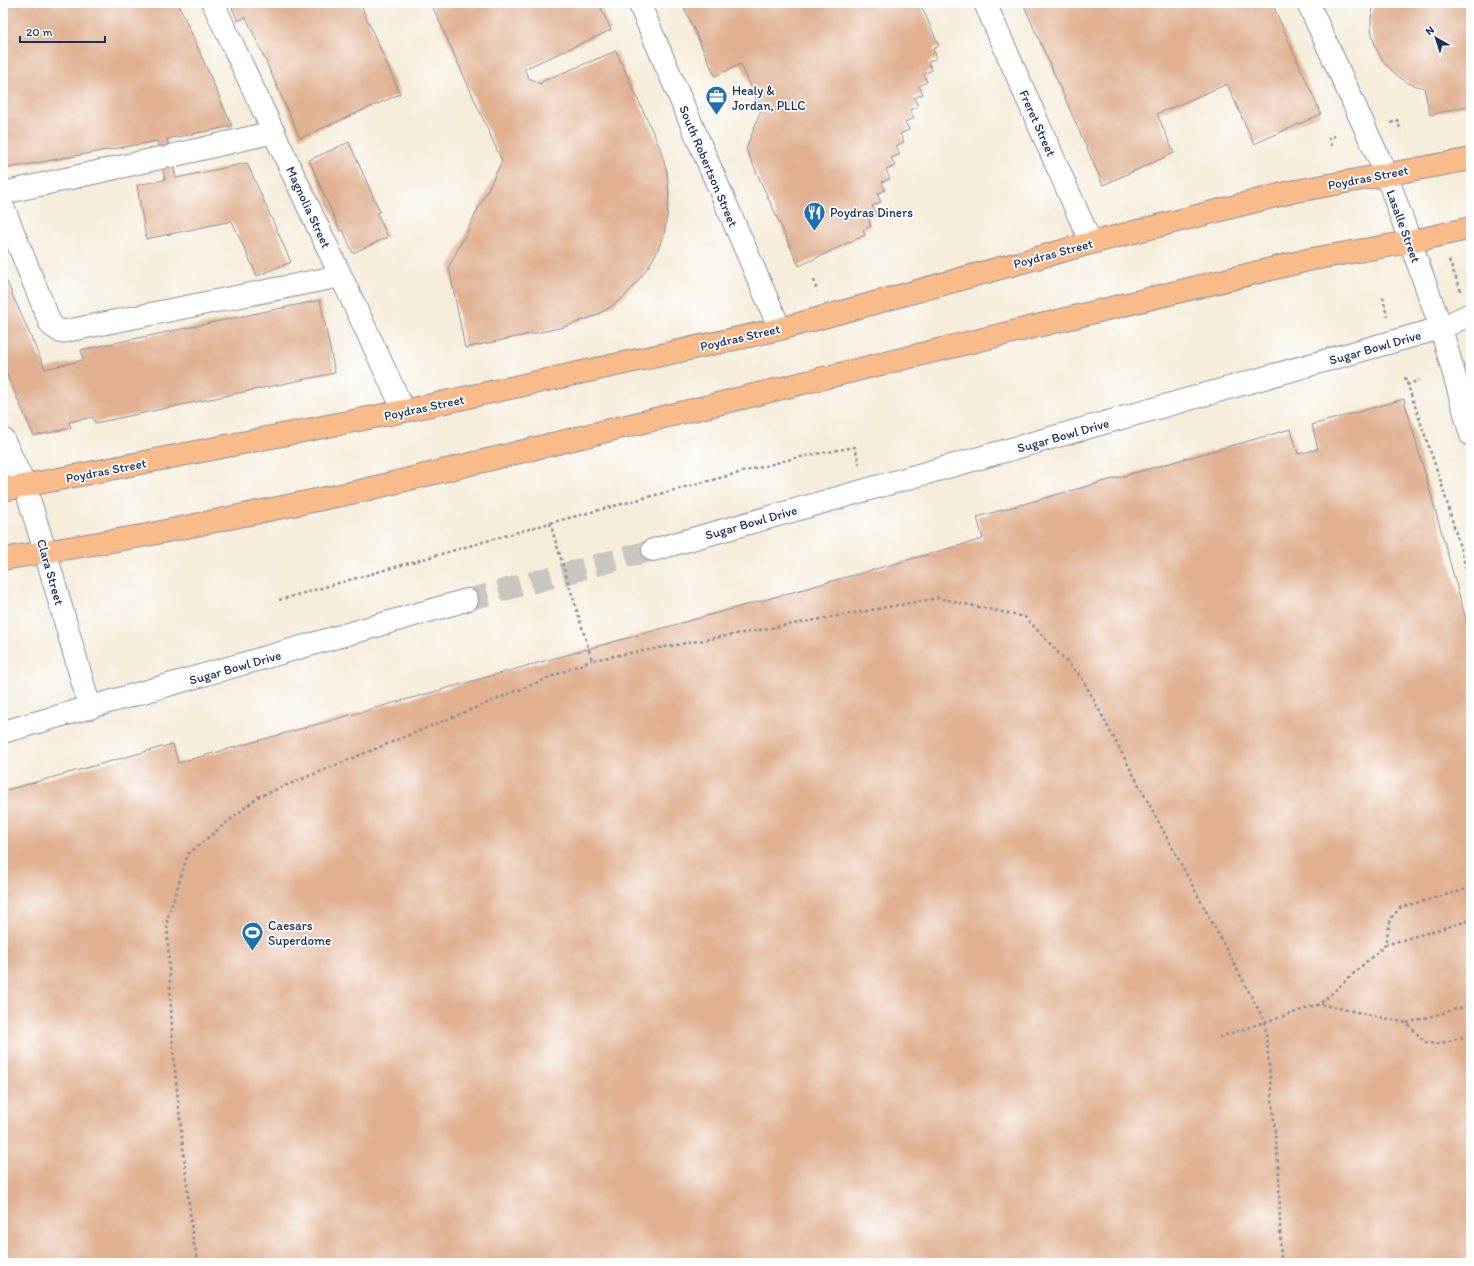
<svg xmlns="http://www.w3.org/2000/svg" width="1474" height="1266" viewBox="0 0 1474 1266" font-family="Itim,sans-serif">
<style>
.building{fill:#e0b091}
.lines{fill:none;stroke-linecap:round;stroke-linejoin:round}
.minor-tunnel{stroke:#c9c6c0;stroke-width:22;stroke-dasharray:22 11;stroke-linecap:butt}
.minor-casing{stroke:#888e9c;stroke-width:24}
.major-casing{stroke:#888e9c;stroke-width:24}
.path{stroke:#888e9c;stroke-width:2.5;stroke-dasharray:3 3;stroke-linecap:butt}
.minor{stroke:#fff;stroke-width:22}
.major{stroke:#fabb8b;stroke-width:22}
.path-bridge{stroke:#888e9c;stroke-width:2.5;stroke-dasharray:3 3;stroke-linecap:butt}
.labels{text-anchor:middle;stroke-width:3.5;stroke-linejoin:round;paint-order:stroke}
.poi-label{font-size:13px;fill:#1b2f5e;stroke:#fff;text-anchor:start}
.street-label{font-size:13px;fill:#1b2f5e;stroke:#fff}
</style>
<rect width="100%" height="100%" fill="#fff"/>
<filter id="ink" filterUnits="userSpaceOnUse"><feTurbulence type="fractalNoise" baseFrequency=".025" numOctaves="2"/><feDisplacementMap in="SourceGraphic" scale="8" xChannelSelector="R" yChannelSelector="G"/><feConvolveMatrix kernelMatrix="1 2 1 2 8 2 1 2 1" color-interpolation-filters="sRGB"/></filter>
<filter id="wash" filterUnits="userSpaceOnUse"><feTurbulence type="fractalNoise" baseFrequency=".012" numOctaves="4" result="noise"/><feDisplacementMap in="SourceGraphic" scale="16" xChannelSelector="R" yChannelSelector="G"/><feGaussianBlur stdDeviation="0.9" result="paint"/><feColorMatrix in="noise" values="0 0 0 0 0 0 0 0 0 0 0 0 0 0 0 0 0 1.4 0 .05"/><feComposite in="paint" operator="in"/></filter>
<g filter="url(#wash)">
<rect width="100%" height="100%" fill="#f5ecd9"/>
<g id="blocks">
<path class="building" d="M3,3H178L232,126L167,139L176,178L247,163L291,262L257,276L232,221L146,239L137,185L165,180L157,141L3,169Z
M230,3H360L400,94L300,138L246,17L238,21Z
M431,3H599L611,30L524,69L529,78L541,84L543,81L616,51L660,148L667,172L669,194L667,216L664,234L658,250L649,266L637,282L625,296L609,308L595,316L564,327L465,348L449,267L502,161Z
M682,3H920L939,46L933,49L937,58L928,62L932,70L924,74L927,82L919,86L923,94L914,98L918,106L910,110L914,118L905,122L909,130L900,134L904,142L896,146L900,154L891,158L895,166L886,170L890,179L882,182L885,190L877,194L881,202L872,206L876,214L868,218L871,226L863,230L865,235L799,266L746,149L761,110L741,64L715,76Z
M1023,3H1272L1321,114L1254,144L1227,84L1157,114L1174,153L1103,185Z
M1374,3H1471V105L1430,115L1424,88L1408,83L1399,77L1386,65L1380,56L1375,46L1371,29V18Z
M349,142L380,212L377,213L388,237L353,253L343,230L340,231L309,160Z
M3,273L45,369L83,360L81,350L320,300L335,373L95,423L93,417L69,422L71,428L34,436L3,366Z
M1404,399L1471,637V1263H3V791L173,744L178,763L958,546L983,539L977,517L1291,429L1298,454L1318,449L1312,425Z"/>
</g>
</g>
<g filter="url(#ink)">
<use href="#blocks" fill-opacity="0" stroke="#888e9c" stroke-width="1"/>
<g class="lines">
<path class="minor-tunnel" d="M467,600L653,550"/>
<defs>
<path id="minor" d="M213,3L404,411
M639,3L780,329
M985,3L1091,243
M1308,3L1386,174L1441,328L1471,435
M171,156L274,132
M3,193L160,158
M3,207L51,325L61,332L341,276
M3,439L25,486L45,551L90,708
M653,550L1441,328L1471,314
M3,732L467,600"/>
<path id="major" d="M3,490L404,411L780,329L1091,243L1291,192L1471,159
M3,559L147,535L360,491L1312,259L1410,242L1471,228"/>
</defs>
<use href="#minor" class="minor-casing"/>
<use href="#major" class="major-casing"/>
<path class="path" d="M1391,123L1397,120L1401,131
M1332,146L1329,138L1337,135
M1449,260L1461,291
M814,280L817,292
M1383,297L1387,316
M1405,377L1441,482L1471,585
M1407,385L1419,380
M279,600L550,523L795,458L855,447L859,464
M1467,621L1471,620
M589,650L592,660L938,598L1025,617L1082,678L1265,1022L1279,1175L1281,1263
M1471,888L1401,907L1391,918L1385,945L1320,1004L1407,1023L1425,1042L1437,1044L1471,1035
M1385,945L1471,920
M1407,1023L1471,1005
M1219,1037L1320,1004
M199,1263L193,1241L173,1052L167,920L188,854L258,797L592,660"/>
<use href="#minor" class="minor"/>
<use href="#major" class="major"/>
<path class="path-bridge" d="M550,523L589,650"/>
</g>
</g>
<defs>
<symbol id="office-pin" viewBox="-11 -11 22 30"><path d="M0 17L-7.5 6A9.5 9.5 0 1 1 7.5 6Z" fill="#1f6fb2" stroke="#fff"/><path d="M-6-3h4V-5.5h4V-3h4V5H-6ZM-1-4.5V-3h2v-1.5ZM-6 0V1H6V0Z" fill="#fff"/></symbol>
<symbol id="restaurant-pin" viewBox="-11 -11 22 30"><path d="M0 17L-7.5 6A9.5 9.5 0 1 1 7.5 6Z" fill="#1f6fb2" stroke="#fff"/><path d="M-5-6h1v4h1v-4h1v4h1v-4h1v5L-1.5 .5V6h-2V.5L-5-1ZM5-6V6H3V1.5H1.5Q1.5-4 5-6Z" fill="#fff"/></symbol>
<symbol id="stadium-pin" viewBox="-11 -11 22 30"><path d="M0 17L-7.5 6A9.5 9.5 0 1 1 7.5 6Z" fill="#1f6fb2" stroke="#fff"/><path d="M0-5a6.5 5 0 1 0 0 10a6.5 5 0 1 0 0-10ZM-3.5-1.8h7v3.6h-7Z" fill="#fff"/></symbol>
</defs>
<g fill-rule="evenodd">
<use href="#office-pin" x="704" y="84" width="25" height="34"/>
<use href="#restaurant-pin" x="802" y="200" width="25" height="34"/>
<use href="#stadium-pin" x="240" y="920" width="25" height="34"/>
</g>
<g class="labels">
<g class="poi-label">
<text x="732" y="95">Healy &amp;<tspan x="732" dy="15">Jordan, PLLC</tspan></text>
<text x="830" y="217">Poydras Diners</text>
<text x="268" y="930">Caesars<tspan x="268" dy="15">Superdome</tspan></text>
</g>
<g class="street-label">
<text transform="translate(1038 123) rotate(66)" y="5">Freret Street</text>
<text transform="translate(709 166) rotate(67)" y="5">South Robertson Street</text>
<text transform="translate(1368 177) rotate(-11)" y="5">Poydras Street</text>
<text transform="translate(309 207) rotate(65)" y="5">Magnolia Street</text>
<text transform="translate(1404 226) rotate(70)" y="5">Lasalle Street</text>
<text transform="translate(1053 253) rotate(-15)" y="5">Poydras Street</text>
<text transform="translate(740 337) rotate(-13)" y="5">Poydras Street</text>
<text transform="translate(1375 347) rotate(-16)" y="5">Sugar Bowl Drive</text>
<text transform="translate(424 407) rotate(-12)" y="5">Poydras Street</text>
<text transform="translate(1063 435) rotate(-16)" y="5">Sugar Bowl Drive</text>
<text transform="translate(106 470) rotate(-11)" y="5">Poydras Street</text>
<text transform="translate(751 522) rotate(-16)" y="5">Sugar Bowl Drive</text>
<text transform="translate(51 572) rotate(74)" y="5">Clara Street</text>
<text transform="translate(235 667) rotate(-16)" y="5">Sugar Bowl Drive</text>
</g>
</g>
<rect width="1474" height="1266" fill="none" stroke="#fff" stroke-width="16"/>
<g transform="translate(1436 38) rotate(321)" stroke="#ffffff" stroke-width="3" paint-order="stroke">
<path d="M0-3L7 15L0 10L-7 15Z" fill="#1b2f5e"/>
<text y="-6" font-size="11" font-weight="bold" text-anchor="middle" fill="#1b2f5e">N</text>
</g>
<path d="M20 36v6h85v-6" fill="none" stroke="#1b2f5e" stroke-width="2"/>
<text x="26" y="36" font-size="12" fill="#1b2f5e" stroke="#ffffff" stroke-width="3" paint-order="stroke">20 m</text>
</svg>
